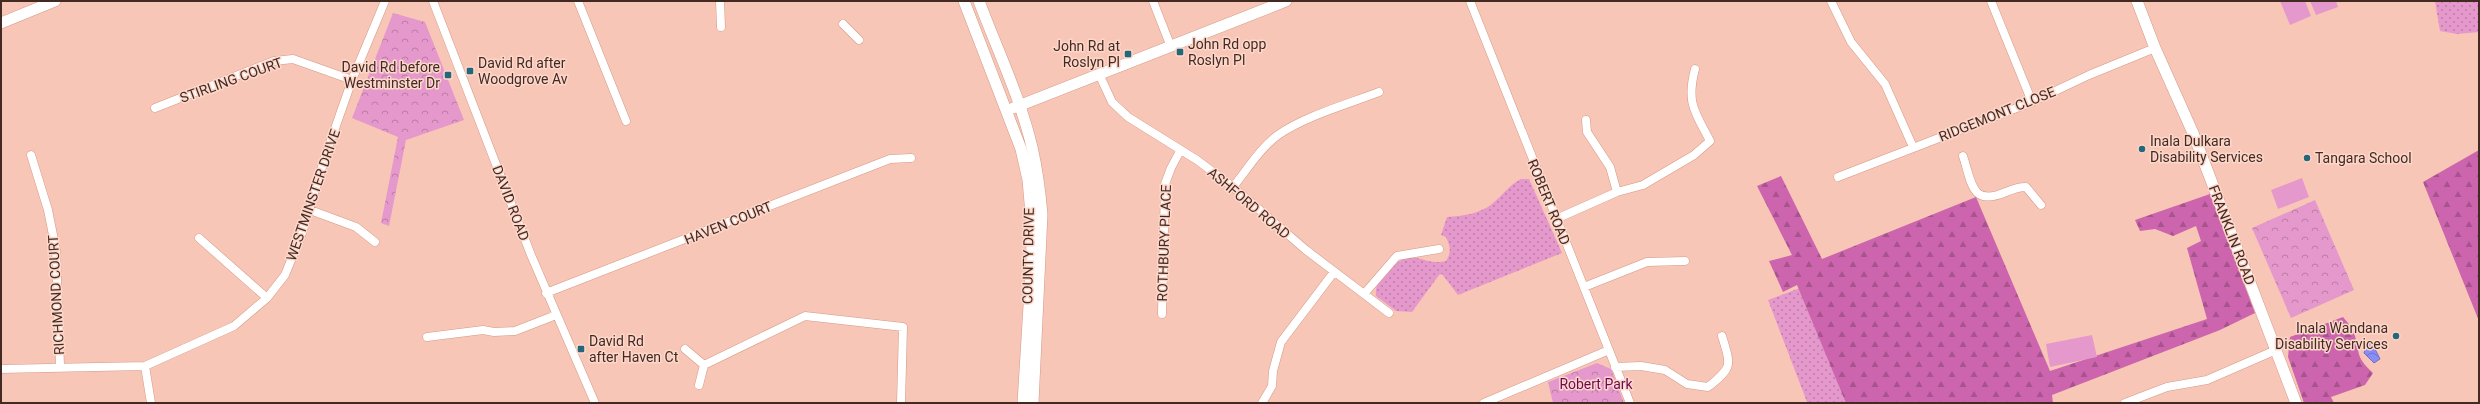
<svg xmlns="http://www.w3.org/2000/svg" width="2480" height="404" viewBox="0 0 2480 404" font-family="Roboto,sans-serif">
<style>
.grass{fill:url(#grass-dots)}
.forest{fill:url(#forest-firs)}
.park{fill:url(#park-crowns)}
.garden{fill:#e598cc}
.water{fill:url(#water-waves);stroke:#736fb9}
.lines{fill:none;stroke-linecap:round;stroke-linejoin:round}
.street-casing{stroke:#d49985;stroke-width:9}
.secondary-casing{stroke:#d49985;stroke-width:12}
.street{stroke:#fff;stroke-width:8}
.secondary{stroke:#fff;stroke-width:11}
.poi-dot{fill:#25677a;stroke:#fdd7ca;stroke-width:1.5}
.labels{text-anchor:middle;stroke-width:3;stroke-linejoin:round;paint-order:stroke}
.poi-label{font-size:14px;fill:#422a22;stroke:#fdd7ca;text-anchor:start}
.street-label{font-size:14px;fill:#422a22;stroke:#fdd7ca}
.park-label{font-size:14px;fill:#6c0756;stroke:#fdd7ca}
</style>
<defs>
<pattern id="grass-dots" width="8" height="8" patternUnits="userSpaceOnUse"><rect width="8" height="8" fill="#e598cc"/><path d="M2 2h.1M6 6h.1" fill="none" stroke="#bb7ca5" stroke-width="1.8" stroke-linecap="round"/></pattern>
<pattern id="forest-firs" width="22" height="20" patternUnits="userSpaceOnUse"><rect width="22" height="20" fill="#cc64ae"/><path d="M5 1l3.5 6h-7zM16 11l3.5 6h-7z" fill="#a7538d"/></pattern>
<pattern id="park-crowns" width="20" height="18" patternUnits="userSpaceOnUse"><rect width="20" height="18" fill="#e598cc"/><path d="M2 6a3 3 0 1 1 6 0M12 15a3 3 0 1 1 6 0" fill="none" stroke="#bb7ca5"/></pattern>
<pattern id="water-waves" width="16" height="10" patternUnits="userSpaceOnUse"><rect width="16" height="10" fill="#888dfa"/><path d="M0 5q4-4 8 0t8 0" fill="none" stroke="#7173ca"/></pattern>
</defs>
<rect width="100%" height="100%" fill="#f8c6b6"/>
<path class="grass" d="M2435,1H2479V32L2457,34L2440,31Z
M1521,179H1529L1562,253L1458,295L1442,274L1439,275L1412,312L1396,311L1376,296C1375,286 1379,279 1387,272C1415,243 1418,267 1446,261C1452,252 1450,246 1446,237L1441,235L1447,217C1463,216 1479,214 1492,204C1503,195 1509,185 1521,179Z
M1805,286L1850,403H1805L1807,402L1768,300Z"/>
<path class="forest" d="M2479,150V321L2423,182Z
M1781,176L1822,259L1976,197L2050,371L2207,319L2187,248L2201,241L2196,226L2173,236L2155,229L2140,231L2135,220L2210,194L2255,313L2220,330L2052,395L2053,403H1846L1797,285L1783,292L1769,261L1792,255L1757,186Z
M2343,317C2347,322 2353,328 2354,333C2361,354 2354,355 2373,373L2365,385L2331,397L2334,403H2304L2288,357L2290,337Z"/>
<path class="park" d="M393,13L425,22L464,120L406,140L389,226L381,223L398,137L352,118Z
M2315,200L2354,290L2291,318L2252,228Z
M1597,363L1611,369L1624,403H1553L1548,382Z"/>
<path class="garden" d="M2280,1H2305L2311,16L2290,25Z
M2310,1H2336L2338,7L2316,15Z
M2302,178L2309,197L2278,209L2271,190Z
M2092,335L2097,357L2050,367L2046,344Z"/>
<path class="water" d="M2367,343H2372L2380,359L2374,363L2364,353Z"/>
<g class="lines">
<defs>
<path id="street" d="M433,1L531,255L595,403
M578,1L626,121
M720,1L721,27
M1153,1L1171,47
M1470,1L1630,403
M1831,1L1851,42L1885,84L1913,147
M1991,1L2032,102
M843,24L859,40
M1099,74L1112,102L1128,117L1197,160L1233,187L1306,250L1389,313
M155,108L274,61L293,59L352,80
M1586,120L1587,132L1610,167L1617,192
M31,155L48,210L56,250L60,366
M1963,156C1972,183 1971,207 2006,192C2013,189 2018,187 2026,187L2041,205
M1838,177L2032,102L2089,75L2155,48
M1233,187C1247,170 1260,148 1278,135C1305,116 1348,104 1379,92
M310,210L356,227L375,242
M1556,219L1617,192L1643,185L1694,155L1710,141C1695,112 1686,103 1695,69
M199,238L267,298
M1584,287L1647,262L1685,261
M546,293L890,159L911,158
M1364,294L1397,256L1439,249
M1162,314L1165,184L1171,168L1180,151
M427,337L483,330L494,332L515,331L556,315
M685,349L704,365L699,385
M704,365L805,316L903,327L901,403
M145,366L151,403
M1615,367L1641,366L1665,370L1687,384L1708,387C1733,367 1731,366 1722,336
M1,369L145,366L234,326L267,298L285,275L302,233L325,157L352,80L385,1
M1262,403L1272,386L1273,371L1281,342L1334,272
M1484,403L1609,350
M2125,403L2167,387L2207,380L2276,350"/>
<path id="secondary" d="M964,1L1021,149L1028,180L1031,214L1032,257L1023,403
M979,1C997,49 1020,97 1032,147C1037,169 1040,191 1042,214L1033,403
M2137,1L2155,48L2193,133L2296,403
M1,23L55,1
M1013,108L1286,1"/>
</defs>
<use href="#street" class="street-casing"/>
<use href="#secondary" class="secondary-casing"/>
<use href="#street" class="street"/>
<use href="#secondary" class="secondary"/>
</g>
<g class="poi-dot">
<rect x="1176" y="48" width="8" height="8" rx="2"/>
<rect x="1124" y="50" width="8" height="8" rx="2"/>
<rect x="466" y="67" width="8" height="8" rx="2"/>
<rect x="444" y="71" width="8" height="8" rx="2"/>
<circle cx="2142" cy="149" r="4"/>
<circle cx="2307" cy="158" r="4"/>
<circle cx="2396" cy="336" r="4"/>
<rect x="577" y="345" width="8" height="8" rx="2"/>
</g>
<g class="labels">
<g class="poi-label">
<text x="1188" y="49">John Rd opp<tspan x="1188" dy="16">Roslyn Pl</tspan></text>
<text x="1120" y="51" text-anchor="end">John Rd at<tspan x="1120" dy="16">Roslyn Pl</tspan></text>
<text x="478" y="68">David Rd after<tspan x="478" dy="16">Woodgrove Av</tspan></text>
<text x="440" y="72" text-anchor="end">David Rd before<tspan x="440" dy="16">Westminster Dr</tspan></text>
<text x="2150" y="146">Inala Dulkara<tspan x="2150" dy="16">Disability Services</tspan></text>
<text x="2315" y="163">Tangara School</text>
<text x="2388" y="333" text-anchor="end">Inala Wandana<tspan x="2388" dy="16">Disability Services</tspan></text>
<text x="589" y="346">David Rd<tspan x="589" dy="16">after Haven Ct</tspan></text>
</g>
<g class="street-label">
<text transform="translate(231 80) rotate(-20)" y="5">STIRLING COURT</text>
<text transform="translate(1997 114) rotate(-22)" y="5">RIDGEMONT CLOSE</text>
<text transform="translate(313 195) rotate(-71)" y="5">WESTMINSTER DRIVE</text>
<text transform="translate(1549 202) rotate(68)" y="5">ROBERT ROAD</text>
<text transform="translate(511 203) rotate(69)" y="5">DAVID ROAD</text>
<text transform="translate(1249 203) rotate(40)" y="5">ASHFORD ROAD</text>
<text transform="translate(728 223) rotate(-22)" y="5">HAVEN COURT</text>
<text transform="translate(2232 235) rotate(69)" y="5">FRANKLIN ROAD</text>
<text transform="translate(1164 243) rotate(-88)" y="5">ROTHBURY PLACE</text>
<text transform="translate(1028 256) rotate(-89)" y="5">COUNTY DRIVE</text>
<text transform="translate(56 295) rotate(-93)" y="5">RICHMOND COURT</text>
</g>
<g class="park-label">
<text x="1596" y="389">Robert Park</text>
</g>
</g>
<rect width="2480" height="404" fill="none" stroke="#422a22" stroke-width="4"/>
</svg>
